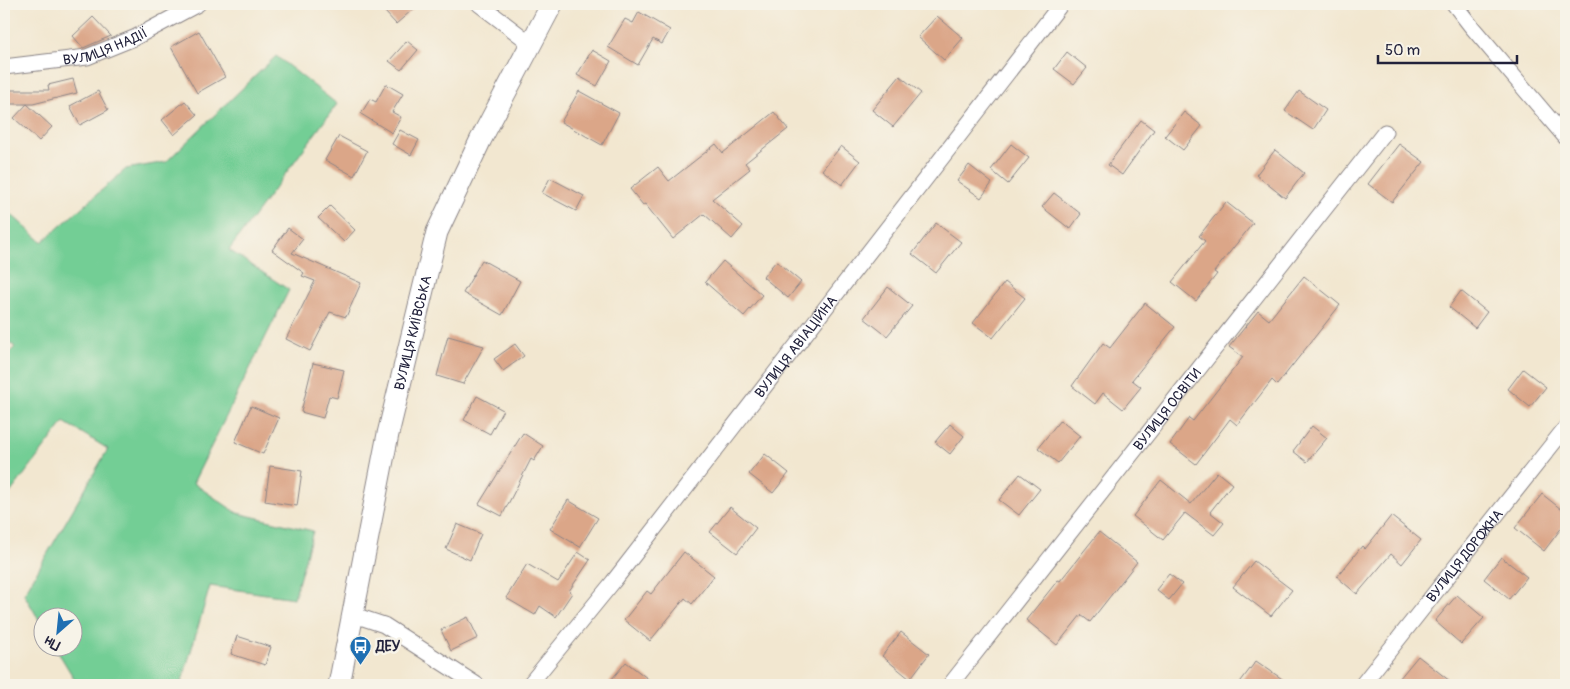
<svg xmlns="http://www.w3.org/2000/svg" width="1570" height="689" viewBox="0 0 1570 689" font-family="Pangolin,sans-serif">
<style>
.green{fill:#73ce95;stroke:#4a7868}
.building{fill:#dba688}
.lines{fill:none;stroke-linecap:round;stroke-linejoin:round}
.street-casing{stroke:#8a8486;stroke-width:17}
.secondary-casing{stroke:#8a8486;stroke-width:23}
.street{stroke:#fff;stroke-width:15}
.secondary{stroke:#fff;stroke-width:21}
.labels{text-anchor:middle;stroke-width:5;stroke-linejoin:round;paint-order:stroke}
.street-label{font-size:14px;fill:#22223b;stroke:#f7f3e8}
.poi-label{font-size:14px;font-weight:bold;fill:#22223b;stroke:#f7f3e8;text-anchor:start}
</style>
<rect width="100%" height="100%" fill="#f7f3e8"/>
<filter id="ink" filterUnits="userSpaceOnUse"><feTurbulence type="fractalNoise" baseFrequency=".02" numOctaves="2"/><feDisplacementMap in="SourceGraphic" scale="10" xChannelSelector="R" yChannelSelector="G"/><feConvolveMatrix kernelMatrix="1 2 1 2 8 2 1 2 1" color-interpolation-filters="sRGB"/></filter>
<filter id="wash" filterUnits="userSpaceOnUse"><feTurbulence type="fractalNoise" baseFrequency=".0096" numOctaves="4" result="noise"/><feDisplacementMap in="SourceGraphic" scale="20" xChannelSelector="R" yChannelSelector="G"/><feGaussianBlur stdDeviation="1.12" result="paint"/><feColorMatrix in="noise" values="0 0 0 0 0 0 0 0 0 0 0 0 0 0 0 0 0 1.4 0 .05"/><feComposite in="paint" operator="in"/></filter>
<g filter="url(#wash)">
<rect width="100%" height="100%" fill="#f2e7d0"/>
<path class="green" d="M276,56L337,104L229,250L289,290L193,483L237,513L313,531L294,598L210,586L181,685H78L55,647L72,646V616H42V625L24,594L108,449L64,422L4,501V358L15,347L4,338V208L42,242L126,169L166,162Z"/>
<g id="blocks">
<path class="building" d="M395,4H419L396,24L385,12Z
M639,12L670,30L662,44L653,39L638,65L608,47L625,19L633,23Z
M937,16L963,38L944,60L918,37Z
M93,17L111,36L83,48L73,36Z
M199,31L225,77L197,93L171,47Z
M407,41L418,50L401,70L389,61Z
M592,50L611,61L597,86L577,75Z
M1067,52L1087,68L1074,84L1054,69Z
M900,76L921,93L893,127L872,110Z
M73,79L77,93L33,104H4V90H49L48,85Z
M386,84L403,94L392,112L401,117L392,133L361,114L370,99L376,102Z
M98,91L108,110L80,125L70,106Z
M579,91L619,113L602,145L561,122Z
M1299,91L1326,110L1313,130L1285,111Z
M185,101L197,115L174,135L162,120Z
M27,104L52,127L39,141L14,118Z
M774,112L788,129L745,163L750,169L712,199L743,226L732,239L704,214L673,239L645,204L643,205L630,189L658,167L669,181L716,144L723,153Z
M1184,112L1202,126L1183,150L1165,136Z
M1141,120L1154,130L1122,175L1108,165Z
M400,130L419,140L411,155L392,144Z
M339,136L367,151L354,176L325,160Z
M1011,144L1029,158L1008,184L991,170Z
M1399,144L1424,162L1392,202L1368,184Z
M841,146L860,161L842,185L822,170Z
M1275,150L1304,173L1285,198L1256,175Z
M969,165L992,183L981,198L957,181Z
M550,178L584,196L576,211L542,193Z
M1054,193L1081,214L1070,229L1042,207Z
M1226,202L1253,223L1214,272L1217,274L1196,301L1172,282L1205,241L1199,236Z
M330,206L355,230L344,242L318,218Z
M936,223L961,242L936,273L912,254Z
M288,228L303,239L292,253L361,283L346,317L330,312L310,351L286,339L315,281L302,276L304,273L272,250Z
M482,260L520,281L502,315L463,293Z
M723,261L762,295L744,316L705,282Z
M776,261L801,282L788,298L763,277Z
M1304,276L1340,305L1277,385L1272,380L1237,425L1230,419L1196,464L1170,444L1189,418L1193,421L1243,357L1229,347L1258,311L1269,320Z
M1005,282L1025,298L993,338L973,323Z
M888,287L912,306L887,336L864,318Z
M1461,291L1487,312L1475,328L1449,307Z
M1145,303L1175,327L1132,380L1141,387L1123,409L1103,393L1095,404L1072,386L1103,343L1110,348Z
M448,336L484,346L463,384L437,376Z
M515,344L524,356L503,371L494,359Z
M313,363L344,370L337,398L329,396L323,418L301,412Z
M1523,369L1546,387L1530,407L1508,389Z
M477,396L503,410L490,434L464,420Z
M251,406L279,418L263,454L235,442Z
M1060,420L1080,436L1058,463L1038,448Z
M950,424L964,436L950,454L935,442Z
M1312,426L1327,438L1307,462L1293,451Z
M523,433L543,446L534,461L531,459L502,516L479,504Z
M765,454L789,473L773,493L749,474Z
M270,466L302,471L297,506L265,501Z
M1217,472L1232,484L1210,512L1224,523L1214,535L1185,513L1163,540L1133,516L1161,480L1191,504Z
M1020,474L1040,489L1019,515L999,500Z
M1542,494L1566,513V522L1544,551L1515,528Z
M568,500L598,518L580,547L550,529Z
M730,507L756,528L737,553L710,532Z
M1391,516L1421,540L1402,564L1391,554L1357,594L1337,577L1362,546L1365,549Z
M457,524L481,534L470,560L446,549Z
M1099,532L1137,562L1090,622L1081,615L1057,645L1026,620L1058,580L1060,581Z
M578,552L590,560L569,591L572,593L556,617L540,606L535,615L506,598L527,564L558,582Z
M684,552L714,576L692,604L685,598L650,641L624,620L647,591L651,594Z
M1501,557L1527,577L1509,599L1484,579Z
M1254,561L1292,590L1271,616L1233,587Z
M1169,574L1182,584L1169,600L1156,590Z
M1457,595L1484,618L1461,644L1435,621Z
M468,617L478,638L451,651L441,630Z
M901,632L929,654L910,679L882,656Z
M237,636L271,647L265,665L231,654Z
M1418,656L1455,685H1394Z
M1256,661L1291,685H1238Z
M626,662L656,685H607Z"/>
</g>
</g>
<g filter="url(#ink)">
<use href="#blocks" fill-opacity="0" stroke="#8a8486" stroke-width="1"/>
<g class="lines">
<defs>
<g id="street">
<path d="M479,4L530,43"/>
<path d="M1454,4L1471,26L1566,138"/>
<path id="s1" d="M4,67L87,57L134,38L198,4"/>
<path d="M354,615L384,625L477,685"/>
<path id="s2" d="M529,685L613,582L1061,4"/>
<path id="s3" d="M950,685L1385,132"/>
<path id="s4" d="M1362,685L1566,427"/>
</g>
<g id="secondary">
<path id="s5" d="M339,685L388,434L437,232L481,139L552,4"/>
</g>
</defs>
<use href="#street" class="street-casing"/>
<use href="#secondary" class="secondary-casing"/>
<use href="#street" class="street"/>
<use href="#secondary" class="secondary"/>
</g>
</g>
<defs>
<symbol id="bus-pin" viewBox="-11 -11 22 30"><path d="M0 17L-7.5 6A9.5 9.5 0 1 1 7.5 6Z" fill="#1f6fb2" stroke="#f7f3e8"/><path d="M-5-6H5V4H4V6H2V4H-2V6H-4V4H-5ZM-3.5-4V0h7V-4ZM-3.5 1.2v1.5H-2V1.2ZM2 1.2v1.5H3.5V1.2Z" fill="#fff"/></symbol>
</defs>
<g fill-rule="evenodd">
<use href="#bus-pin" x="348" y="634" width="25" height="34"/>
</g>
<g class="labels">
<g class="street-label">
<text dy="5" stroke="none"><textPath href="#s1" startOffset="104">ВУЛИЦЯ НАДІЇ</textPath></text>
<text dy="5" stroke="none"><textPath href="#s5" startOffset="360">ВУЛИЦЯ КИЇВСЬКА</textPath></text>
<text dy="5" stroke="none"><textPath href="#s2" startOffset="431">ВУЛИЦЯ АВІАЦІЙНА</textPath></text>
<text dy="5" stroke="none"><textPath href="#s3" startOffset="351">ВУЛИЦЯ ОСВІТИ</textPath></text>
<text dy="5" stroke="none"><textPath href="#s4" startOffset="165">ВУЛИЦЯ ДОРОЖНА</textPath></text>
</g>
<g class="poi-label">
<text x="376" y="651">ДЕУ</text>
</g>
</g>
<rect width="1570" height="689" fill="none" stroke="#f7f3e8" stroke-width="20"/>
<g transform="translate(58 632) rotate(207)"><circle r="24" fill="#f7f3e8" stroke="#a29fa3"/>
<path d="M0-4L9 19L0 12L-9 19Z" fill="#1f6fb2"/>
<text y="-8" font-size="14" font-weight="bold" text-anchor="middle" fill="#22223b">Пн</text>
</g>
<path d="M1378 55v8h139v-8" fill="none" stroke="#22223b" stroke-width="2.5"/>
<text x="1385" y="55" font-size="15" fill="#22223b" stroke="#f7f3e8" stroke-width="4" paint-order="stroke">50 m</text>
</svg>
